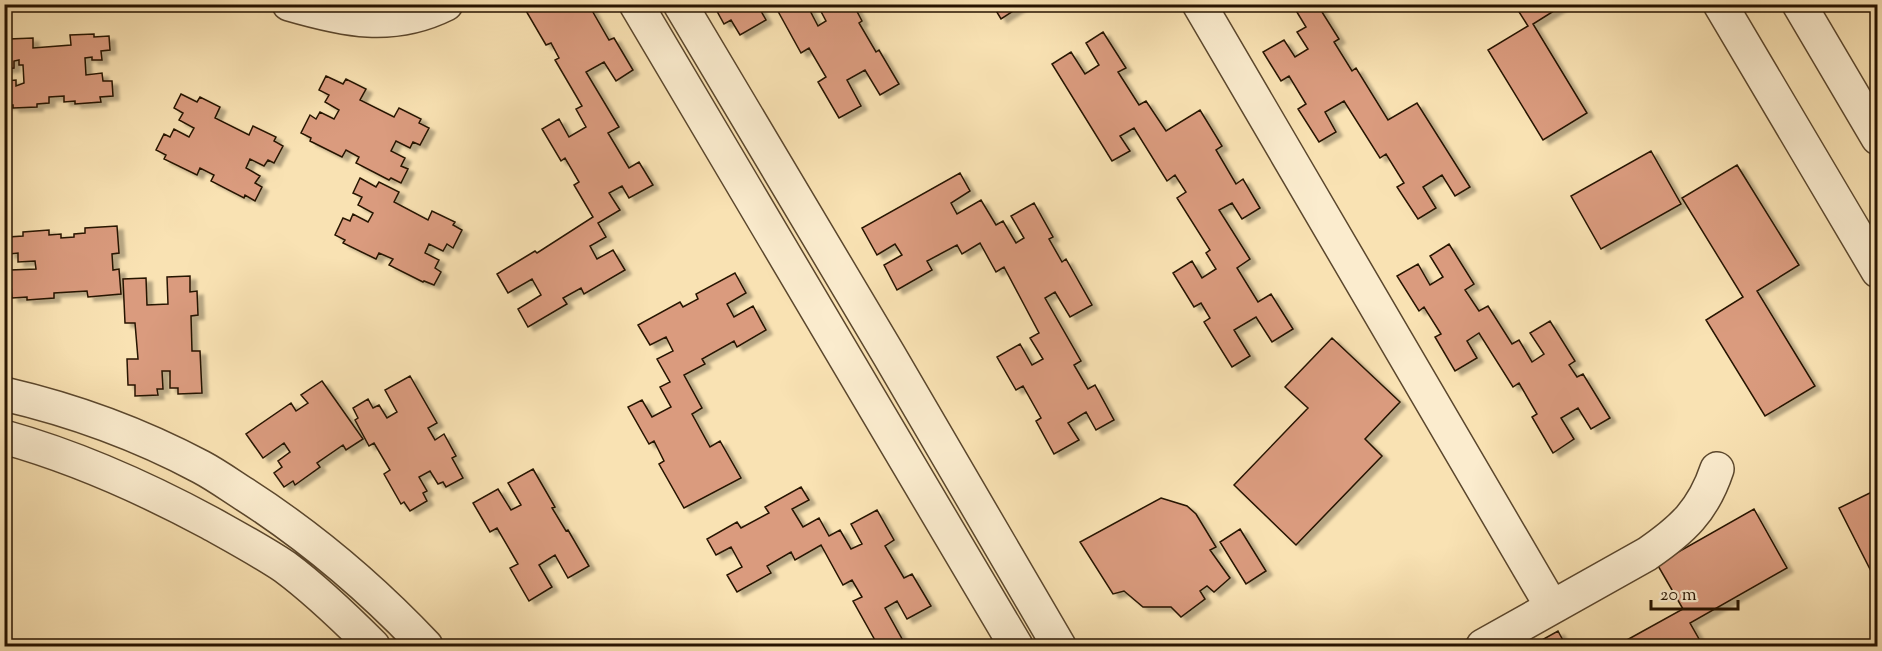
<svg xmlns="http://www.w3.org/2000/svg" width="1882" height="651" viewBox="0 0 1882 651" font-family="'Sorts Mill Goudy',serif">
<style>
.building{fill:#da9b7e;stroke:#261300;stroke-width:1.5;filter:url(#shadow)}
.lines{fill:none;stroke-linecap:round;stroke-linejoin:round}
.minor-casing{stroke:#5b472d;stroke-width:36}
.minor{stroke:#fbecce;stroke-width:33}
</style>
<defs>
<filter id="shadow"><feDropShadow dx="6" dy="4" stdDeviation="1.5" flood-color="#0004"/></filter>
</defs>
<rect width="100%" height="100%" fill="#f9e2b3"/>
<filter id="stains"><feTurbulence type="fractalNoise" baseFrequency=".00333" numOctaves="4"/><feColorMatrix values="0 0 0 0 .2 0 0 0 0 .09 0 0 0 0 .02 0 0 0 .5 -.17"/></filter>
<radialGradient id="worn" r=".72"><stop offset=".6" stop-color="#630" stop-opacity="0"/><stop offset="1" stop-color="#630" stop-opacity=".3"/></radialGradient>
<path class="building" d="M522,4H594L590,7L609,40L614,38L633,70L616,81L604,62L586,72L619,127L608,133L629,168L639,162L653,185L629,198L622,186L609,193L620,210L598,223L606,237L590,246L597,259L613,250L625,270L584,294L581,288L563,298L567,304L528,327L518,309L541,295L532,279L508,293L497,274L535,251L537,253L593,217L574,185L579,182L565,158L561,161L542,129L559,119L569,137L586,127L576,109L582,106L555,60L559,58L551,43L546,45Z
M713,4H757L766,20L740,35L731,20L724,24Z
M774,4H798L800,8L807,5L818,26L826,21L817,4H853L862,21L859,23L876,52L879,50L899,84L880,95L865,70L847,80L861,106L839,118L818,82L826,77L809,48L801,53Z
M992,4H1024L1001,19Z
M1292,4H1317L1339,39L1334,42L1352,71L1356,68L1388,120L1417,103L1470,187L1455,196L1442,175L1423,187L1436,208L1418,219L1397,187L1404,183L1386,154L1380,158L1344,101L1325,112L1336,132L1319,142L1298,109L1306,104L1289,76L1281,81L1263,52L1284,40L1295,57L1308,49L1297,32L1306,27Z
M1514,4H1565L1533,24L1587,113L1543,140L1488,50L1528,26Z
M1103,32L1126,68L1118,72L1139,105L1146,101L1166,131L1200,110L1222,146L1216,150L1236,184L1243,179L1260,208L1242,219L1232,203L1219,210L1250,259L1237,268L1258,302L1271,294L1293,329L1272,342L1256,317L1234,330L1250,356L1232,367L1204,322L1210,318L1201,303L1194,307L1173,273L1192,261L1202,278L1216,269L1206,253L1210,250L1177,198L1186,192L1175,175L1167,181L1134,128L1120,136L1130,151L1112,161L1052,64L1071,52L1085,74L1099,65L1086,43Z
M94,34V37L109,36L110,50L101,51L102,60H92V57L85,58L86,75L102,73L103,81H112L113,96L100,97L101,102L75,104V101L64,102V96L49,97V103L37,104V107L13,108V105H4L5,81L16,80V86L24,83L23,65H19V60L14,61V68L4,69V46L9,45V39L33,38V48L71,45L70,35Z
M326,76L343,84L346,79L366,89L360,100L394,117L399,108L421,119L419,123L429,128L420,145L413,142L410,148L396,141L391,151L405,158L401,166L408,169L401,183L391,178L389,180L356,163L359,157L346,150L342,157L310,141L311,138L301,133L310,115L316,119L320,112L334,119L339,110L325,102L329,95L319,90Z
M181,94L197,102L200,97L220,107L215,118L249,135L253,126L276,137L274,141L283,146L274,163L268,160L264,166L250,159L246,168L260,176L255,183L262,187L255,201L245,195L244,198L211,181L214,175L200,168L197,175L164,159L166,155L156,150L164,134L170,137L174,129L189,137L194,128L179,120L183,113L174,108Z
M1651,151L1681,204L1601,249L1571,196Z
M1737,165L1799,265L1757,291L1815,386L1765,416L1706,320L1743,297L1682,198Z
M960,173L970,191L951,203L957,214L981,200L996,225L1003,221L1016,243L1024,238L1011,216L1034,203L1053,237L1049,239L1062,262L1066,259L1092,305L1070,317L1055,292L1045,298L1081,361L1074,365L1088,389L1095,385L1114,420L1096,430L1086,412L1068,423L1079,440L1054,454L1036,421L1041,418L1023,386L1016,390L997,357L1020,344L1032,365L1043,359L1030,338L1039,333L1004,267L996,272L980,243L962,254L957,245L927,261L932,270L897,290L884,265L902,255L895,244L877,255L862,228Z
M360,178L376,187L379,182L399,192L394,202L428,220L432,211L455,222L453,225L462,230L453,248L447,244L443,251L429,244L425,253L439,260L435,268L441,272L434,285L424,281L423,282L389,265L393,259L379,253L376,259L343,243L345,240L335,235L343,218L350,221L353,214L368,222L373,213L358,205L362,197L353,193Z
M117,226L119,253L112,254L113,270L119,269L121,294L88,297L87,291L54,293V298L27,300V297L12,298L10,270L36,269L35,261L18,262V253L9,254L8,237L23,236V232L49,230V235L61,234V238L74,237V234L85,233V228Z
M1449,244L1474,284L1465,290L1479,311L1488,306L1512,344L1519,340L1532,362L1544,354L1530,333L1550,321L1575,361L1569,365L1577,377L1583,374L1610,418L1591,429L1578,408L1561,418L1574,439L1553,453L1532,417L1537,414L1519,383L1513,387L1479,333L1467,341L1477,358L1455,371L1435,337L1441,334L1424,307L1419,311L1397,276L1418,264L1430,285L1443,277L1430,256Z
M735,273L746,293L727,304L734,317L753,306L766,330L737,347L734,341L702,359L705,364L684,375L702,408L692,414L710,447L720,441L741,478L684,508L659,464L664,461L654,441L649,444L628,407L642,400L652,417L671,407L660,387L670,382L657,359L673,351L666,337L650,345L638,325L680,302L683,307L698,299L696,294Z
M190,276V292L197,291L198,315L191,316L192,351H200L202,393L178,394V388H170V371H162L163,389H157L158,395L135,396V385H128L127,359H138L135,323H125L123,279L146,278L147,305L168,304L167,277Z
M1332,338L1400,402L1365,439L1382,456L1296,545L1234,485L1308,408L1285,387Z
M410,376L437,423L428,428L435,440L444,434L456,456L452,458L463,478L446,487L443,482L438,484L430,471L419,477L427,491L423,493L427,501L410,511L404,502L401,504L384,474L390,470L374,443L369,446L355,420L358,418L353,408L368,399L373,408L379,405L387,418L397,412L385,390Z
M322,381L363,439L346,450L343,445L317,463L320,467L295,485L293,481L284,487L274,473L282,467L278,461L290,452L284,443L263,458L246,434L291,403L296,411L308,403L301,395Z
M533,469L555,507L552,508L566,531L568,530L589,566L568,578L555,555L539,565L552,587L529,601L510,568L518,564L497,528L490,532L473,503L498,489L511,510L521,505L508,483Z
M801,487L809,500L792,509L803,527L819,518L829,536L840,530L851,549L862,544L851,524L877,510L894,540L885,546L904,578L912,574L931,606L907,619L897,601L885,608L906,646H871L876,642L853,601L862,597L852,580L843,585L821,545L795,560L791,552L767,566L771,573L737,592L727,575L742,567L731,547L716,555L707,539L737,522L741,528L769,513L765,507Z
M1878,489V585L1839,508Z
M1161,498L1187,506L1196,514L1216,547L1210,550L1230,578L1214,592L1207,586L1200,591L1205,599L1181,617L1171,607H1143L1124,591L1113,594L1080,542Z
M1754,509L1787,568L1690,623L1703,646H1616L1683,609L1657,564Z
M1240,529L1266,571L1246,584L1220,542Z
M1558,631L1566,646H1531Z"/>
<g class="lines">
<defs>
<path id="minor" d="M289,4C344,20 392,31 446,4
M636,4L1016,646
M680,4L889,355L1059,646
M1199,4L1552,607
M1720,4L1878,271
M1799,4L1878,138
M4,394C73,410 139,434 201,467C216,475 230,485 244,494C311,537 372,589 426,646
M4,437C76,457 145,488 210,523C235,537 261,551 285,567C316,590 346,619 373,646
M1483,646L1647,554C1682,530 1703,511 1717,469"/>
</defs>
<use href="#minor" class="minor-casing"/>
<use href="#minor" class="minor"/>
</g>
<rect width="1882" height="651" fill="none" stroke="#f9e2b3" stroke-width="24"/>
<rect x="6" y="6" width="1870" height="639" fill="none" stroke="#261300" stroke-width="3"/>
<rect x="12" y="12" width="1858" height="627" fill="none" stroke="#261300" stroke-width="1.5"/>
<path d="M1651 600v9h87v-9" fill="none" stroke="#261300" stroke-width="3"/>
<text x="1660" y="600" font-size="18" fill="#261300" stroke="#fbecce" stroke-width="4.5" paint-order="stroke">20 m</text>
<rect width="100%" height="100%" filter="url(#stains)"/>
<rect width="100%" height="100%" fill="url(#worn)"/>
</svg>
